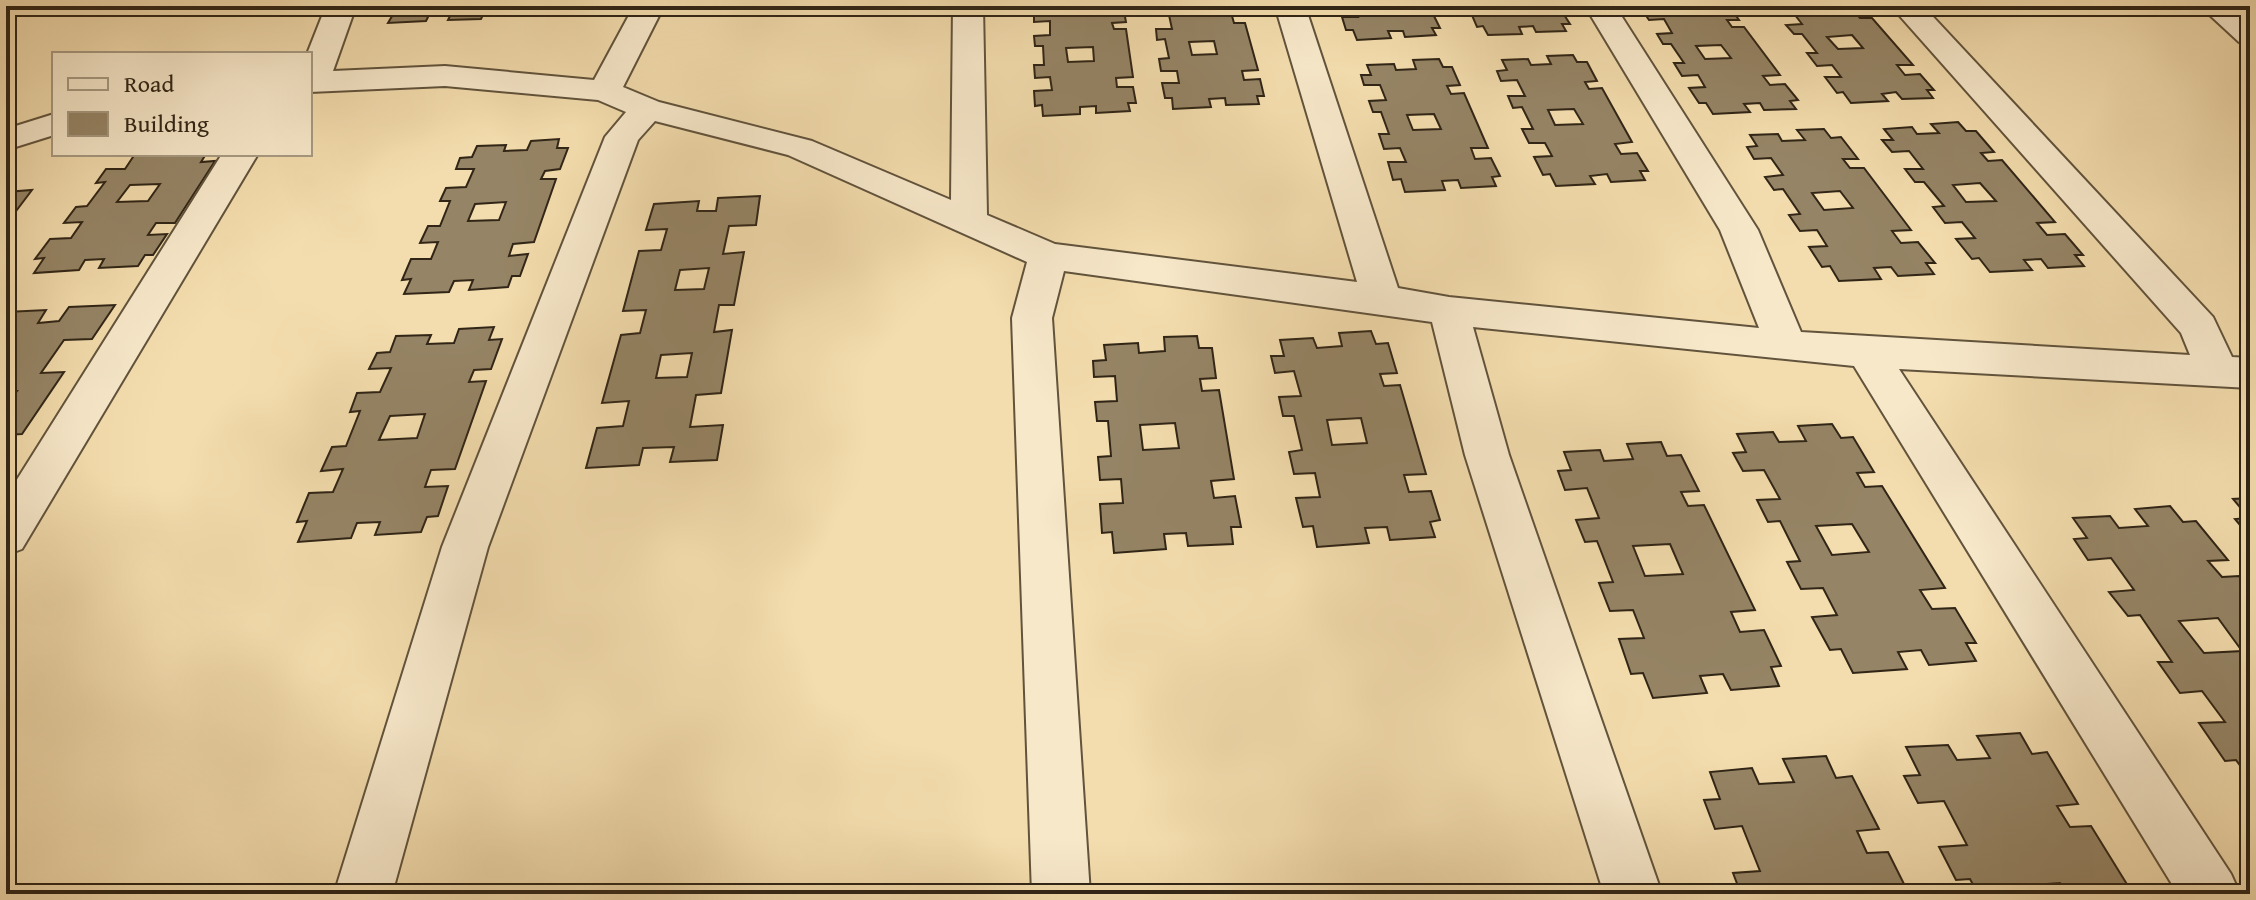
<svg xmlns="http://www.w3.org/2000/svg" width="2256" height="900" viewBox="0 0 2256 900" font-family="'Gentium Book Plus',serif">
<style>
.building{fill:#958465;stroke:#302516;stroke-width:2;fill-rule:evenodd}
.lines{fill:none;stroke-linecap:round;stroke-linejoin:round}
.minor-casing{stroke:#61533c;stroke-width:4}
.minor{fill:#f7e8ca;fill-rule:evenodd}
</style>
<rect width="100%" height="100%" fill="#f3dcad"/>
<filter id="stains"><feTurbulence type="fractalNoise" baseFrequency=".0025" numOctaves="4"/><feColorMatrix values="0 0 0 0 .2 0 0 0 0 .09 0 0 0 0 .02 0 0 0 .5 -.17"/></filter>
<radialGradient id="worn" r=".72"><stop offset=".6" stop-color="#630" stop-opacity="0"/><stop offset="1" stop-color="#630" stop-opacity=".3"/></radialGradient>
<path class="building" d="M398,6H487L481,19L448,20L452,12L430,13L426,21L388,23Z
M1043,6H1123L1126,22L1112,23L1114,29H1126L1133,77L1116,78L1117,87H1133L1136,103H1128L1130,111L1096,113V106L1080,107V114L1043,116L1042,105L1035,106L1034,91L1052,90L1050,77L1035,78L1034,65H1044L1043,46H1035L1034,36L1050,35V21L1034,22V13H1043ZM1093,47L1094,61L1068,62L1066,48Z
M1242,6L1245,16H1232L1234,23H1245L1258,70L1242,71L1244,80L1260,79L1264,96H1257L1259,104L1226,105L1225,98L1209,99L1211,107L1173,109L1172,98H1165L1162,83H1179L1177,71H1161L1159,59L1169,58L1165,39L1157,40L1156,29H1172L1169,15L1154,16L1152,7ZM1214,41L1217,54L1192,55L1189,42Z
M1353,6H1427H1415L1419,14H1433L1440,28H1432L1436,35L1405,37L1403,31H1388L1391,38L1357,40L1353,30H1346L1342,17H1358Z
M1483,6H1544L1547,11L1561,10L1570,24H1562L1566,31L1536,32L1533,26L1519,27L1522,34L1488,35L1483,26L1477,27L1471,13H1487Z
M1649,6H1729L1739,20H1727L1732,27H1744L1780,75L1763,76L1770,85L1785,84L1798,100L1790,101L1796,109L1764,110L1760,103L1744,104L1750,112L1713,114L1706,103H1699L1689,88L1705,87L1698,75L1682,76L1674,63H1684L1671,44H1663L1657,34L1672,33L1664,19L1649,20L1643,11L1652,10ZM1721,45L1731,58L1705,59L1696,46Z
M1773,6H1862L1866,11H1854L1860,18H1872L1913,65H1897L1905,75L1920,74L1934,90H1927L1933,98L1902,99L1896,92L1882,94L1888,101L1851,103L1843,92L1837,93L1825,77H1841L1832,65L1817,66L1807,53H1817L1802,34H1794L1786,25L1802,24L1791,10L1776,11ZM1852,35L1863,48L1838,49L1827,37Z
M1573,55L1577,62H1587L1597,81L1585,82L1589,89L1602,88L1632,142L1615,144L1621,154L1637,153L1648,171H1640L1645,180L1611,182L1607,174L1590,176L1595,184L1556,186L1550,174L1543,175L1534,157L1552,156L1545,143H1529L1522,129H1533L1522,107L1513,108L1508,96H1525L1517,80L1501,81L1497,71L1507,70L1502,60L1528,59L1531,65L1551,64L1547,56ZM1574,109L1583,124L1555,125L1548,110Z
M1439,59L1443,67H1452L1460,85L1447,86L1451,94L1464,93L1488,148H1471L1475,159L1491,158L1500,176L1492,177L1496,186L1461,188L1458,180L1442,181L1445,190L1405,192L1401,179L1393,180L1388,162H1406L1400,148L1384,149L1379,134H1389L1381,112H1373L1369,101L1386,100L1380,85H1364L1361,75H1371L1367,65L1394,64L1396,70L1416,69L1413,60ZM1434,114L1441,129L1413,130L1407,115Z
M1958,122L1966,131H1976L1994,152L1981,153L1988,161L2002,160L2055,222L2037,223L2047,235L2065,234L2083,255H2075L2084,266L2048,268L2041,259L2024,260L2032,270L1990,272L1979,258L1972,259L1956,239L1975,238L1962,222L1945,223L1933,207L1944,206L1924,182H1915L1905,169H1923L1909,151L1892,152L1882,140H1893L1884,129L1912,127L1917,134L1939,133L1931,124ZM1980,183L1996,201L1966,202L1953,185Z
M1824,129L1831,138L1841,137L1858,159H1843L1850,168H1864L1911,230L1892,231L1901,243L1918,242L1935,263H1926L1934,274L1898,276L1891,267L1874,268L1881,279L1839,281L1830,266L1822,267L1809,247L1827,246L1817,230L1800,231L1789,215L1800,214L1783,189L1774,190L1765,177L1783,175L1771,158L1754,159L1747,147L1757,146L1750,135L1778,134L1782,141L1805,140L1797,130ZM1840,191L1853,208L1824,210L1812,193Z
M559,139L557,148H568L560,169L545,171L541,179H556L534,242L513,244L509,256L528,254L520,276H512L508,287L469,290L473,280L454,281L449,292L404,294L411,279L402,280L411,259H431L438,242L420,243L428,226H440L450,201H440L446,188L466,187L474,169H456L460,158L472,157L477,146L506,145L504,151L527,150L531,141ZM506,202L499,220L468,221L475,204Z
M135,154H206L201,162L215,161L175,223H156L148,235L167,234L153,255H145L138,266L99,268L104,259L85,260L79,270L34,273L44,258L35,259L50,239L71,238L82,222L64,223L76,207L87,206L105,182L96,183L106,169H125ZM160,184L148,201L117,202L130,185Z
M32,190L10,219H6V192Z
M760,196L756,225L729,226L723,254L744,252L734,305H719L714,332L732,330L721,393L696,395L690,427L723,425L717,460L670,462L674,447L643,448L639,465L586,468L597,428L623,426L629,401L602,403L621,335L640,333L646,310L623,311L639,251L661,250L667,229L646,230L654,204L699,201L697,211H716L718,198ZM709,268L704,289L675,290L680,270ZM692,353L687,377L656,378L661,355Z
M115,305L92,339L64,340L41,373L64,372L22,434L6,435V406L17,391H6V312L46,310L38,323L59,321L69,307Z
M494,327L489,340L502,339L491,369L474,370L469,382L486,381L455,469L431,470L425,487L448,486L438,516L427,517L421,532L375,535L380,522L357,523L351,538L298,542L307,521L297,522L309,493L333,492L343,469L321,471L332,447L346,446L360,411L350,412L357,393L380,392L391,368L369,369L377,353L390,352L396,336L431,335L427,344L454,343L459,329ZM425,414L417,438L379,440L390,416Z
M1371,331L1376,344L1388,343L1397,373L1380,374L1384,386L1400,385L1426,474L1404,475L1409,492L1431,491L1440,520L1430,522L1435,537L1390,540L1387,527L1365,528L1369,543L1317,547L1313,526L1303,527L1296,498L1320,497L1315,473L1294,474L1289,452L1302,450L1294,416H1283L1279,397L1301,396L1294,371L1275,373L1271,356H1284L1280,340L1313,338L1317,348L1342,346L1339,333ZM1361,418L1367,443L1332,445L1327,420Z
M1197,336L1199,348H1212L1216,378L1200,379L1202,391L1219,390L1234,479L1211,481L1214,498L1235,496L1241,527H1231L1233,544L1188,546L1186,533L1164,534L1166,549L1114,553L1112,532L1102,533L1100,504L1123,503L1121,479L1100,480L1098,457L1111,456L1108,421H1097L1095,402L1117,401L1115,376L1094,377L1093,361L1106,360L1104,345L1138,343L1139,353L1165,351L1164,337ZM1175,423L1179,448L1143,450L1140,425Z
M1832,424L1841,438L1853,437L1874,472L1857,473L1865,487L1882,486L1945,588L1920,590L1932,609L1955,608L1976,643H1966L1976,661L1929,665L1921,650L1898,652L1907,669L1853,673L1841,649L1830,650L1812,617L1837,615L1823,588L1801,589L1787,562L1800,561L1780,521L1768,522L1757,500L1780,499L1764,470L1743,471L1733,453L1746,452L1737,434L1773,432L1779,442L1806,441L1798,426ZM1852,524L1869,552L1832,555L1816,526Z
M1661,442L1667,456L1681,455L1699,491L1681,492L1688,506L1704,505L1755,610L1731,612L1740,632L1764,630L1781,666L1771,667L1779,686L1731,690L1723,674L1700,676L1707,693L1653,698L1643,673L1631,674L1619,639L1644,638L1633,610L1610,611L1599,583L1613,582L1597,541L1585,542L1576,520L1599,518L1587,488L1565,490L1558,471L1571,470L1564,452L1600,450L1604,461L1633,459L1627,444ZM1670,544L1683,574L1645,576L1633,546Z
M2250,498V537L2235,519L2249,518L2233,499Z
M2170,506L2183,522L2196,521L2228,560L2208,561L2222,577L2239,576L2250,589V779L2236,760L2225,761L2199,723L2225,722L2202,691L2180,693L2158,662H2172L2140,615L2128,616L2109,592L2134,590L2111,558L2088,560L2074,539L2087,538L2073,518L2110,516L2119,528L2148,526L2135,509ZM2218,618L2242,651L2204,653L2179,621Z
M2020,733L2032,754L2047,752L2078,804L2057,806L2070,827L2091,826L2133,894H2067L2060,883L2016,886L2020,894H1978L1970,879L1956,880L1939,847L1967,845L1944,801L1918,803L1904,776L1920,775L1906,747L1948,745L1957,760L1990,758L1977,736Z
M1826,756L1836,778L1852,776L1879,829L1857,831L1867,853L1888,852L1909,894H1741L1733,873L1760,871L1742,826L1715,829L1704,800L1720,799L1710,772L1752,768L1759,784L1794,782L1783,759Z"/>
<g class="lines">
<defs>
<path id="minor" d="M326,6H356L333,71L445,66L594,80L634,6H664L623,87L659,102L812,141L951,200L953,6H983L987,215L1055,244L1357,282L1275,6H1305L1398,288L1449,297L1759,328L1720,230L1585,6H1615L1758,230L1801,332L2190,355L2181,333L1891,6H1923L2213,317L2232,357L2250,358V388L1899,369L2231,874L2240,894H2178L1854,366L1473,327L1509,455L1662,894H1604L1465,455L1432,322L1064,271L1052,318L1090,894H1032L1012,318L1027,262L788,155L655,121L638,140L488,547L392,894H334L442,547L605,137L626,112L598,100L445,86L310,92V54H307Z
M2200,6H2234L2250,19V44L2239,42Z
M54,114V135L6,150V129Z
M222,154H258L22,549L6,555V497Z"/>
</defs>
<use href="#minor" class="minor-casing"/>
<use href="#minor" class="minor"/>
</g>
<rect width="2256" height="900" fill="none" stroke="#f3dcad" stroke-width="32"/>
<rect x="8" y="8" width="2240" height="884" fill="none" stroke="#302516" stroke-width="4"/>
<rect x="16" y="16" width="2224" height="868" fill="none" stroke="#302516" stroke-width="2"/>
<rect x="52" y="52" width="260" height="104" fill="#f7e8ca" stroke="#a79a82" stroke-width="2"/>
<rect x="68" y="78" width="40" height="12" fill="#f7e8ca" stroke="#a79a82" stroke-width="2"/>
<text x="124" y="92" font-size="24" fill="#302516">Road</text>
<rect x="68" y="112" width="40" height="24" fill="#958465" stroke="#a79a82" stroke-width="2"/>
<text x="124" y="132" font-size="24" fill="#302516">Building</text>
<rect width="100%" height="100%" filter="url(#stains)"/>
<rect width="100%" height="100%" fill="url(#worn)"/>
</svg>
